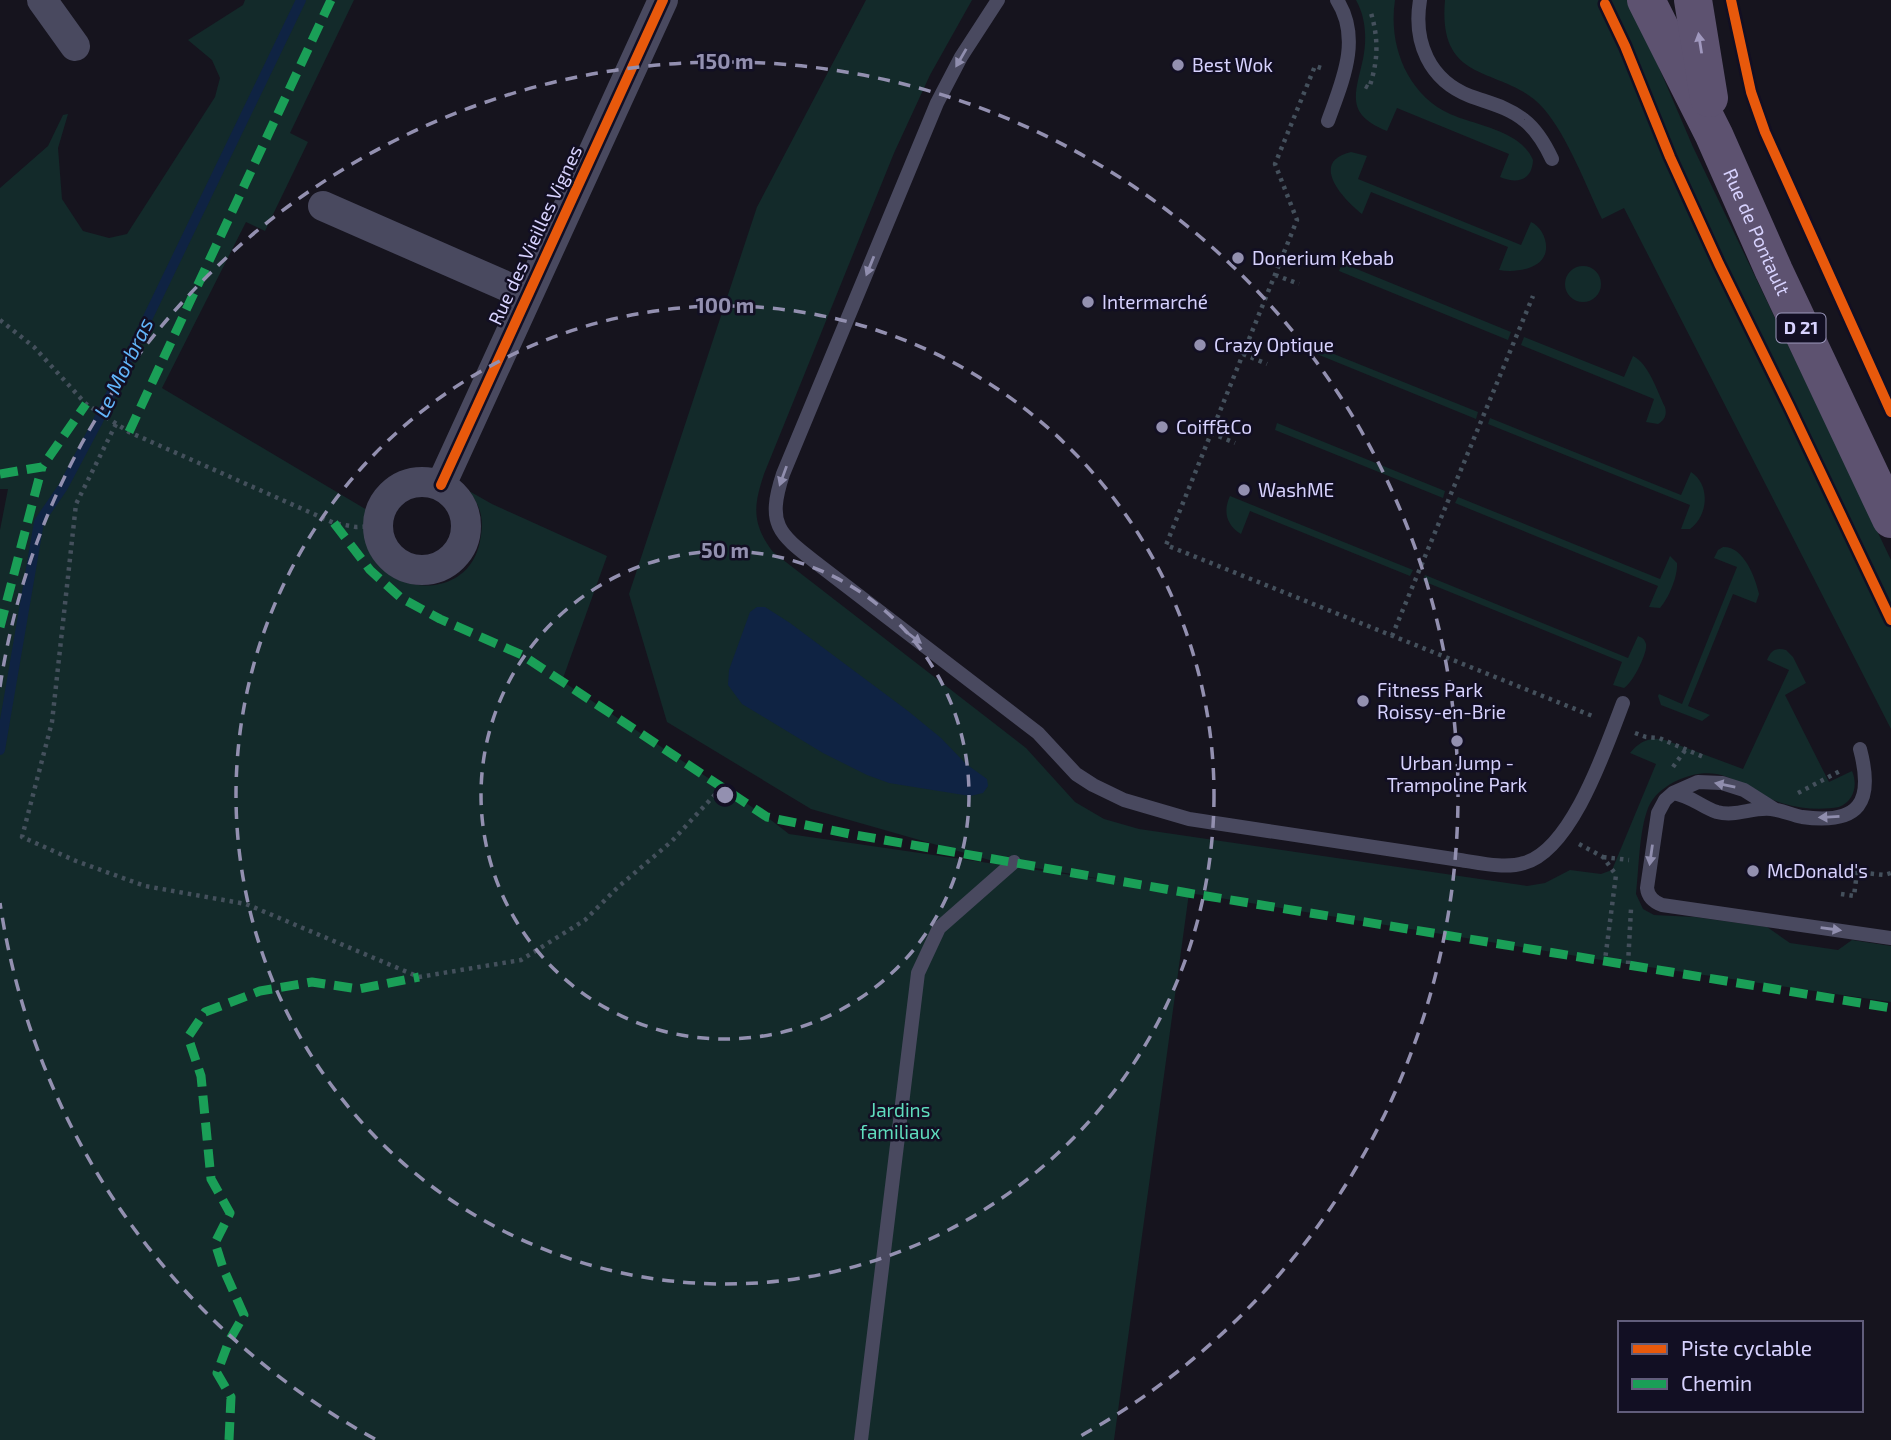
<svg xmlns="http://www.w3.org/2000/svg" width="1891" height="1440" viewBox="0 0 1891 1440" font-family="'Exo 2',sans-serif">
<style>
.green{fill:#132a2a}
.water{fill:#0f2343}
.lines{fill:none;stroke-linecap:round;stroke-linejoin:round}
.stream{stroke:#0f2343;stroke-width:10}
.path{stroke:#44505c;stroke-width:4.5;stroke-dasharray:3.5 5;stroke-linecap:butt}
.lane{stroke:#49495f;stroke-width:14}
.street{stroke:#49495f;stroke-width:30}
.primary{stroke:#5d5270;stroke-width:38}
.quiet{stroke:#1a9f57;stroke-width:9;stroke-dasharray:18 9;stroke-linecap:butt}
.cycleway-casing{stroke:#120f23;stroke-width:15}
.cycleway{stroke:#e8590c;stroke-width:10}
.oneway{fill:#a098be}
.oneway2{fill:#908eae}
.ring{fill:none;stroke:#9390b0;stroke-width:3.5;stroke-dasharray:12 9}
.poi-dot{fill:#9390b0;stroke:#120f23;stroke-width:2.5}
.labels{text-anchor:middle;stroke-width:5;stroke-linejoin:round;paint-order:stroke}
.shield{fill:#120f23;stroke:#9c98bc;stroke-width:2}
.shield-label{font-size:18px;font-weight:bold;fill:#d7d2fe}
.poi-label{font-size:19px;fill:#d7d2fe;stroke:#120f23;text-anchor:start}
.street-label{font-size:19px;fill:#d7d2fe;stroke:#120f23}
.park-label{font-size:19px;fill:#5fdcbd;stroke:#120f23}
.water-label{font-size:21px;font-style:italic;fill:#62b5fb;stroke:#120f23}
.centre{fill:#9390b0;stroke:#120f23;stroke-width:3.5}
.ring-label{font-size:21px;text-anchor:middle;font-weight:bold;fill:#9390b0;stroke:#120f23;stroke-width:5;stroke-linejoin:round;paint-order:stroke}
</style>
<rect width="100%" height="100%" fill="#16141e"/>
<path class="green" d="M245,0H354L290,133L308,142L265,231L246,222L162,388L367,510C345,590 466,616 480,541C484,521 482,508 469,491L492,504L607,556L562,681L767,817L789,834L1120,882L993,861L811,809L667,722L629,594L757,207L866,0H972L930,75L894,153L764,474C753,507 752,524 773,552L1026,748L1075,802L1104,819L1139,829L1527,886L1545,883L1570,870L1601,874L1612,870L1656,764L1630,753C1639,742 1650,736 1665,740L1743,769L1789,670L1767,660C1771,650 1776,647 1786,650L1793,657L1806,683L1785,695L1829,782L1852,771C1858,785 1854,801 1839,807C1823,810 1801,809 1785,804C1742,792 1725,757 1674,782C1663,788 1653,796 1648,808C1639,832 1639,868 1636,894L1643,909L1654,915L1695,917L1767,927L1790,943L1838,950L1852,940L1891,946V1002L1614,962L1189,893L1114,1440H0V530L8,489H0V188L48,146L63,115L68,114L58,148L62,199L83,231L109,238L127,234L215,97L220,78L212,60L188,40L243,5Z
M1356,0H1395C1388,45 1407,94 1450,114C1477,126 1520,130 1533,160C1532,181 1517,184 1500,177L1509,154L1397,108L1387,131C1345,114 1355,95 1363,59C1367,39 1366,18 1356,0Z
M1445,0H1630L1693,147L1891,560V729L1624,208L1602,219C1586,186 1568,137 1544,109C1505,64 1437,89 1445,0Z
M1351,152L1367,156L1358,179L1521,245L1531,222C1546,229 1553,254 1537,264C1526,271 1511,272 1499,270L1508,247L1371,192L1362,214C1344,200 1308,162 1351,152Z
M1342,263L1511,332L1508,340L1339,271Z
M1565 284a18 18 0 1 1 36 0a18 18 0 1 1-36 0Z
M1524,337L1624,377L1633,356C1649,364 1657,391 1665,407C1667,414 1665,420 1658,424L1646,422L1654,399L1521,345Z
M1309,344L1478,412L1476,419L1307,350Z
M1490,418L1681,495L1691,472C1711,485 1708,516 1690,529H1681L1690,505L1488,424Z
M1277,423L1445,491L1443,498L1275,430Z
M1230,496L1413,570L1410,576L1250,511L1241,534C1226,525 1223,511 1230,496Z
M1458,497L1660,579L1670,556L1677,563C1678,576 1669,598 1660,608L1649,607L1658,586L1455,503Z
M1723,547C1743,546 1755,576 1759,594L1756,603L1733,594L1688,706L1710,715L1702,721L1661,705L1658,696L1659,694L1682,704L1737,567L1714,558L1718,550Z
M1425,575L1628,658L1638,636C1642,638 1644,638 1646,644C1648,653 1632,684 1624,688L1613,685L1622,662L1423,581Z"/>
<path class="water" d="M757,607H765L790,623L908,711L941,738L966,764L987,779L988,786L983,793L970,796L889,783L867,775L823,753L742,704L728,685L729,670L750,612Z"/>
<g class="lines">
<path class="stream" d="M0,750L39,522L63,487L97,423L301,0"/>
<path class="path" d="M1740,46L1751,92L1765,132L1891,412
M1321,68L1315,66L1275,164L1297,220L1166,545L1595,717
M1365,86L1369,88C1378,62 1379,40 1371,13
M1275,275L1299,284
M0,320L34,347L86,404L129,432L334,523L356,527L378,526
M1243,354L1267,364
M116,424L76,504L52,722L22,837L76,861L145,886L246,904L419,977L521,960L585,920L617,888L672,841L722,787
M1211,433L1235,443
M1392,636L1533,296
M1635,733L1646,737L1659,738L1706,758
M1673,767L1686,749
M1798,793L1840,771
M1579,844L1603,857L1616,875L1605,960
M1603,857L1629,860
M1841,894L1854,896L1857,872L1884,875L1891,873
M1628,964L1631,909"/>
<path class="lane" d="M998,0L961,57L937,103L783,474C766,526 779,534 819,565L1038,733L1076,774L1093,785L1124,800L1189,819L1460,860C1480,863 1505,869 1524,863C1572,850 1606,747 1623,703
M1420,0C1413,42 1429,80 1470,96C1489,103 1508,107 1524,120C1537,130 1545,144 1552,159
M1328,121C1342,82 1362,39 1337,0
M1673,793C1692,796 1701,807 1717,812C1736,817 1752,807 1771,809C1781,810 1792,815 1802,817C1860,825 1874,802 1860,749
M1774,809L1744,790L1722,783L1698,782L1673,793L1665,800L1658,813L1647,888C1648,897 1654,902 1662,905L1891,938
M861,1440L918,973L939,928L1014,862"/>
<path class="street" d="M42,0L75,46
M323,206L526,295
M378 526a44 44 0 1 1 88 0a44 44 0 1 1-88 0Z
M441,485L663,0"/>
<g class="primary">
<path id="s1" d="M1646,0L1714,135L1774,271L1891,519"/>
<path d="M1693,0L1709,98"/>
</g>
<path class="quiet" d="M129,432L331,0
M0,474L42,467L86,404
M334,523L370,570L401,598L440,619L522,655L767,817L850,834L1188,893L1891,1008
M0,627L42,467
M229,1440L231,1397L217,1373L229,1341L244,1315L223,1268L215,1243L230,1213L211,1179L201,1076L188,1037L205,1012L260,991L312,982L359,989L419,977"/>
<defs>
<path id="cycleway" d="M1731,0L1751,92L1765,132L1891,412
M1605,4L1625,46L1670,157L1719,264L1789,406L1891,620
M441,485L663,0"/>
</defs>
<use href="#cycleway" class="cycleway-casing"/>
<use href="#cycleway" class="cycleway"/>
</g>
<defs><path id="oneway-solid" d="M-6-.8H1V-3.2L6.5 0L1 3.2V.8H-6Z" transform="scale(1.75)"/></defs>
<use class="oneway" href="#oneway-solid" transform="translate(1700 43) rotate(-99)"/>
<g class="oneway2">
<use href="#oneway-solid" transform="translate(961 58) rotate(120)"/>
<use href="#oneway-solid" transform="translate(870 266) rotate(112)"/>
<use href="#oneway-solid" transform="translate(783 476) rotate(110)"/>
<use href="#oneway-solid" transform="translate(913 637) rotate(37)"/>
<use href="#oneway-solid" transform="translate(1725 785) rotate(-169)"/>
<use href="#oneway-solid" transform="translate(1829 817) rotate(177)"/>
<use href="#oneway-solid" transform="translate(1651 855) rotate(98)"/>
<use href="#oneway-solid" transform="translate(1831 929) rotate(8)"/>
</g>
<g class="ring">
<circle cx="725" cy="795" r="244"/>
<circle cx="725" cy="795" r="489"/>
<path d="M375 1439A733 733 0 0 1 0 903M0 687A733 733 0 1 1 1075 1439"/>
</g>
<g class="poi-dot">
<circle cx="1178" cy="65" r="7"/>
<circle cx="1238" cy="258" r="7"/>
<circle cx="1088" cy="302" r="7"/>
<circle cx="1200" cy="345" r="7"/>
<circle cx="1162" cy="427" r="7"/>
<circle cx="1244" cy="490" r="7"/>
<circle cx="1363" cy="701" r="7"/>
<circle cx="1457" cy="741" r="7"/>
<circle cx="1753" cy="871" r="7"/>
</g>
<g class="labels">
<rect class="shield" x="1776.5" y="313.5" width="49" height="29" rx="5"/>
<g class="shield-label">
<text x="1801" y="334">D 21</text>
</g>
<g class="poi-label">
<text x="1192" y="72">Best Wok</text>
<text x="1252" y="265">Donerium Kebab</text>
<text x="1102" y="309">Intermarché</text>
<text x="1214" y="352">Crazy Optique</text>
<text x="1176" y="434">Coiff&amp;Co</text>
<text x="1258" y="497">WashME</text>
<text x="1377" y="697">Fitness Park<tspan x="1377" dy="22">Roissy-en-Brie</tspan></text>
<text x="1457" y="770" text-anchor="middle">Urban Jump -<tspan x="1457" dy="22">Trampoline Park</tspan></text>
<text x="1767" y="878">McDonald's</text>
</g>
<g class="street-label">
<text dy="7" stroke="none"><textPath href="#s1" startOffset="257">Rue de Pontault</textPath></text>
<text transform="translate(535 235) rotate(-65)" y="7">Rue des Vieilles Vignes</text>
</g>
<g class="park-label">
<text x="900" y="1117">Jardins<tspan x="900" dy="22">familiaux</tspan></text>
</g>
<g class="water-label">
<text transform="translate(124 368) rotate(-64)" y="7">Le Morbras</text>
</g>
</g>
<circle cx="725" cy="795" r="10" class="centre"/>
<g class="ring-label">
<text x="725" y="69">150 m</text>
<text x="725" y="313">100 m</text>
<text x="725" y="558">50 m</text>
</g>
<rect x="1618" y="1321" width="245" height="91" fill="#120f23" stroke="#615d7b" stroke-width="2"/>
<rect x="1632" y="1344" width="35" height="10" fill="#e8590c" stroke="#615d7b" stroke-width="2"/>
<text x="1681" y="1356" font-size="21" fill="#d7d2fe">Piste cyclable</text>
<rect x="1632" y="1379" width="35" height="10" fill="#1a9f57" stroke="#615d7b" stroke-width="2"/>
<text x="1681" y="1391" font-size="21" fill="#d7d2fe">Chemin</text>
</svg>
